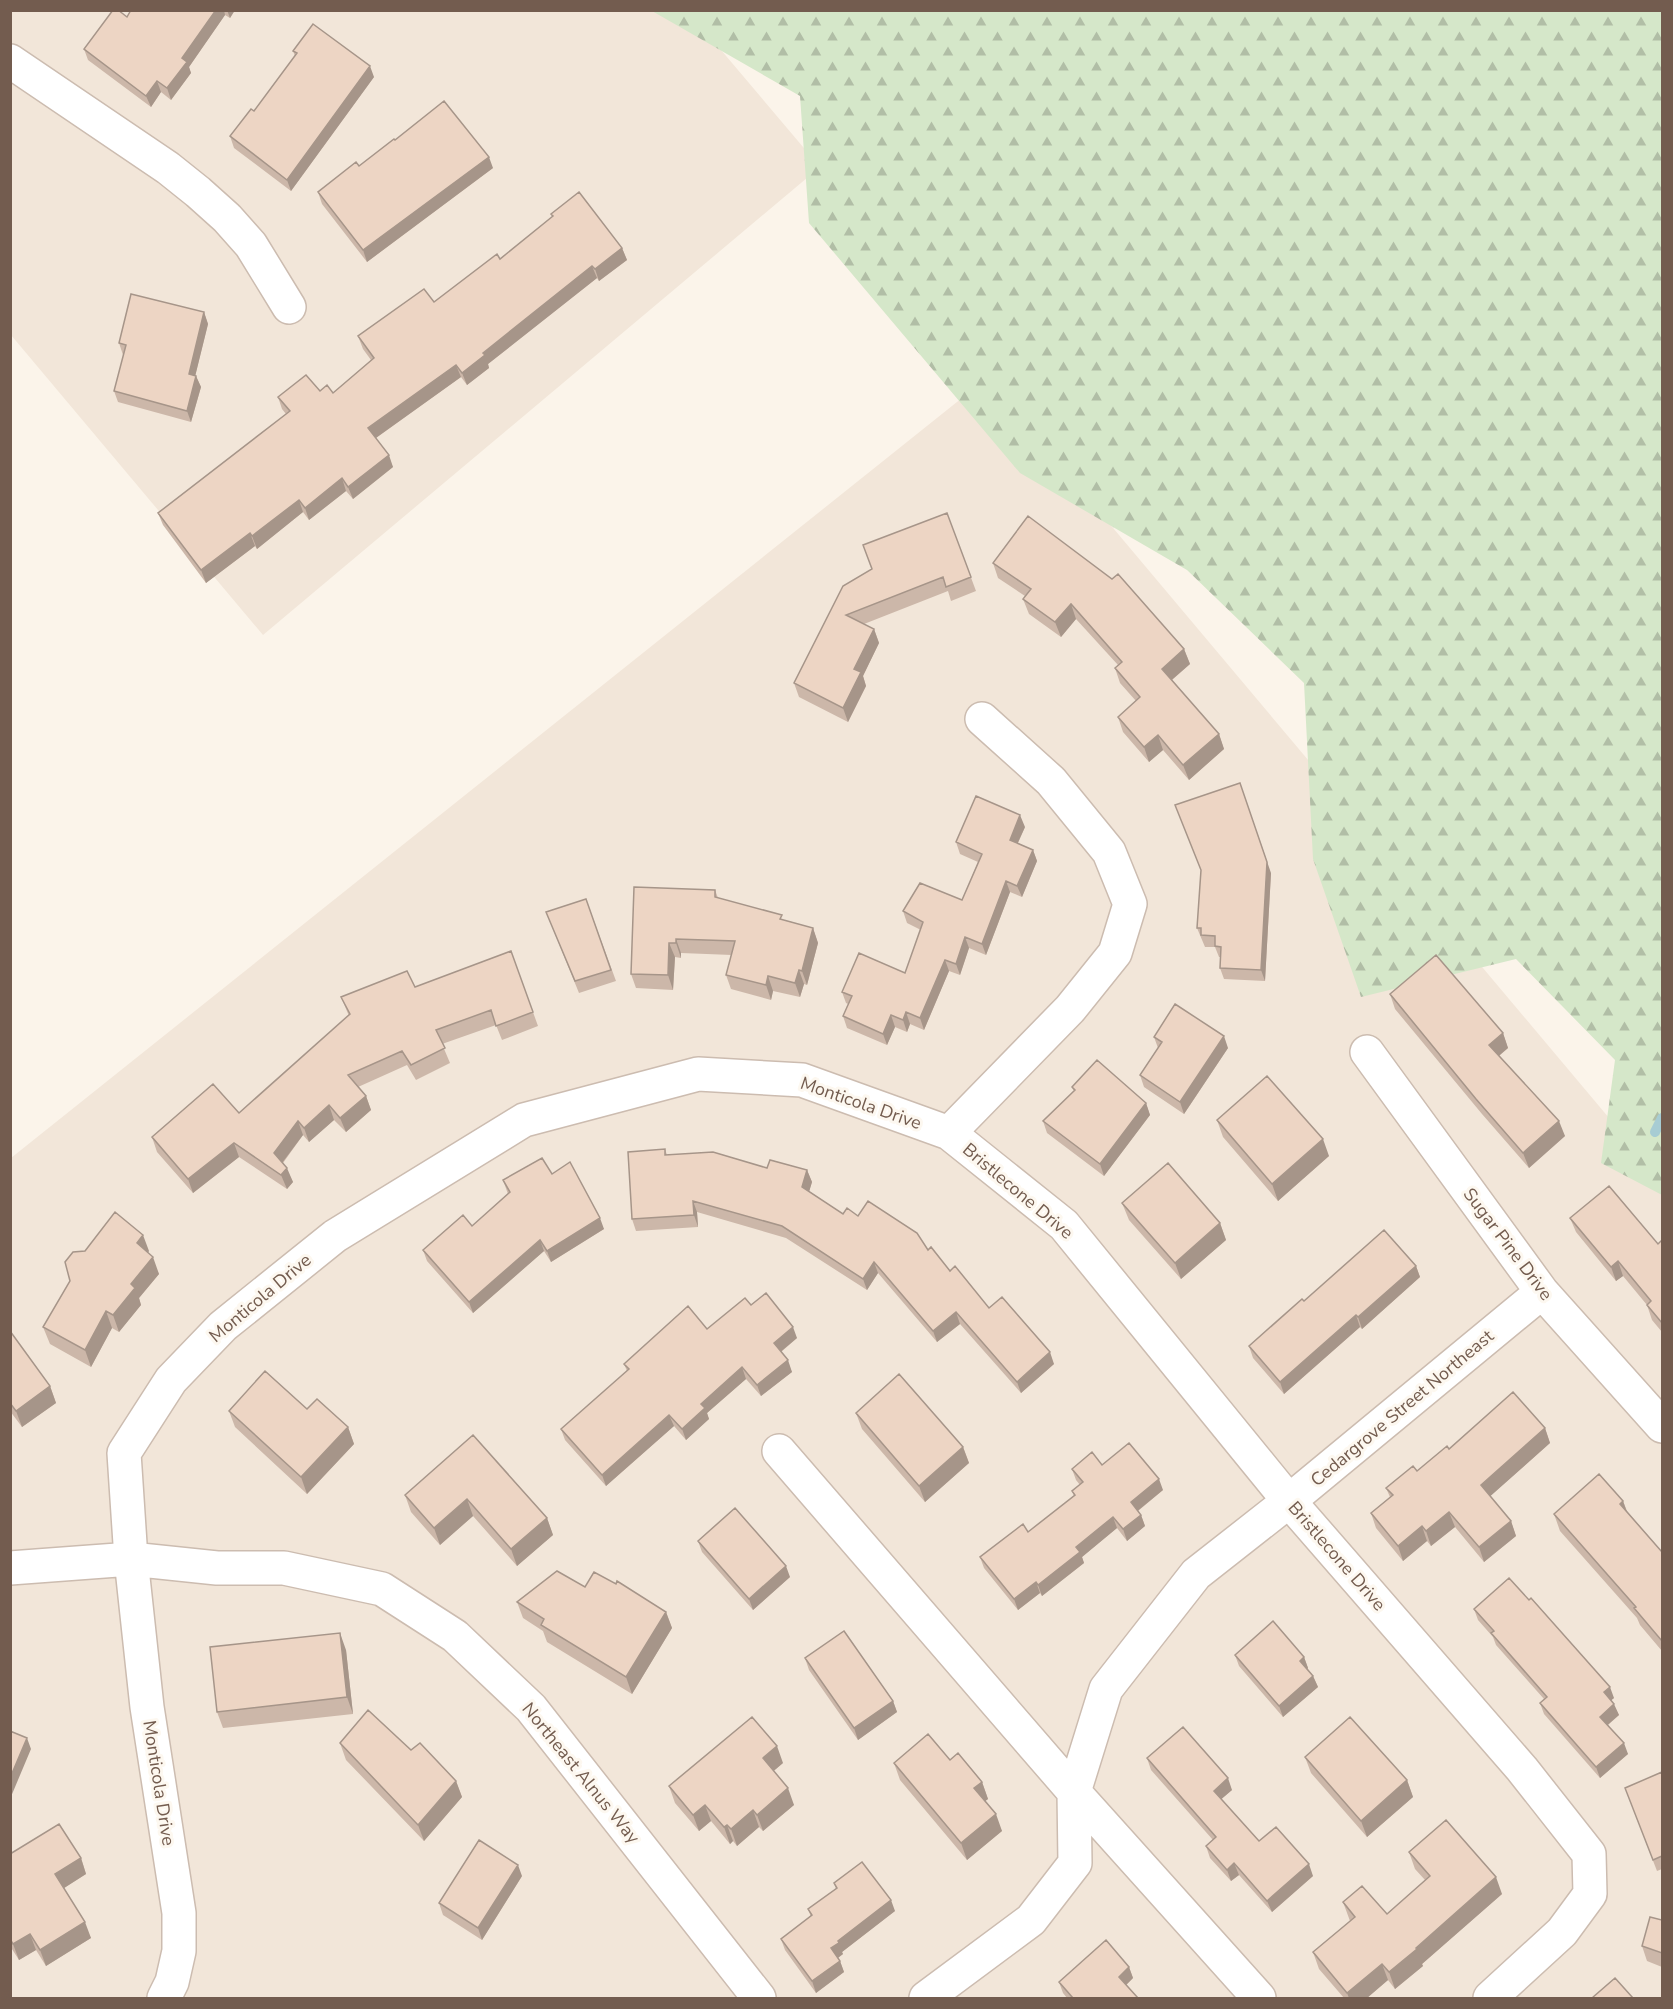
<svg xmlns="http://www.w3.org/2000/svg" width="1673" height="2009" viewBox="0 0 1673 2009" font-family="'Nunito Sans',sans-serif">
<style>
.residential{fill:#f2e6d9}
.forest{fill:url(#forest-firs)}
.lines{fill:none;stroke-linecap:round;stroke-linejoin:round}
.stream{stroke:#a7ccd3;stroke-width:10}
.minor-casing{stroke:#ccbcb0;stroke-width:36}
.minor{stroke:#fff;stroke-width:33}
.wall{fill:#ccb7a9}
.shaded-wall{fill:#a69589}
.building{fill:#edd5c4;stroke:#a69589;stroke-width:1.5}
.labels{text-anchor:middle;stroke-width:6;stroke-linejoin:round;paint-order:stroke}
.street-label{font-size:18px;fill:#735c4f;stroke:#fdf8f0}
</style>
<defs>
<pattern id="forest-firs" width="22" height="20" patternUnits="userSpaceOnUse" patternTransform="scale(1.5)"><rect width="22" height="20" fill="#d5e7c9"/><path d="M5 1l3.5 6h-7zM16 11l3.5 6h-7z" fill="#b1bea6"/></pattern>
</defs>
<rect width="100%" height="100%" fill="#fbf4ea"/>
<path class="residential" d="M10,11H688L820,167L263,635L11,335Z
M987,378L1662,1181V1998H11V1158Z"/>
<path class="forest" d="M652,11H1662V1195L1601,1163L1615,1060L1516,959L1361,997L1313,859L1304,683L1187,570L1020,473L809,223L800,96Z"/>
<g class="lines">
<path class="stream" d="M1655,1132L1662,1118"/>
<defs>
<path id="minor" d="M10,61L168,168L198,192L227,218L251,245L289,307
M1367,1052L1542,1292L1662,1426
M949,1133L1070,1009L1115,953L1130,904L1109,852L1051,781L982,719
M779,1451L1074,1792L1259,1998
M10,1568L131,1559L217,1568H284L382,1589L455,1636L531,1708L759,1998
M164,1998L172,1982L179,1951V1913L147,1707L131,1559L124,1453L171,1380L223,1326L335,1236L524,1120L698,1074L802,1080L949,1133L1064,1225L1289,1501L1522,1769L1589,1854L1590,1894L1562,1932L1490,1998
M926,1998L1031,1920L1075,1863L1074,1792L1106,1689L1196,1574L1289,1501L1542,1292"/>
</defs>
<use href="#minor" class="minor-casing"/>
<use href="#minor" class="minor"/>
</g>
<path class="wall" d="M131,10H235L230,18L225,15L189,67L191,73L171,100L161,92L151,107L88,60L84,49L127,17Z
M293,51L374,77L291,191L234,148L230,136L254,111L295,56Z
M395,140L493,168L367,262L322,204L318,192L359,166Z
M551,214L622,248L627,260L599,281L597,278L488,364L489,368L467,385L461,377L376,438L393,467L353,499L346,491L309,520L303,512L257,549L255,546L206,583L163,525L158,513L286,414L282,409L278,397L320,391L333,393L371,360L363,349L358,336L434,302L500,259L552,217Z
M204,312L208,324L195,376H196L201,387L191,422L118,402L114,391L124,355H123L119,343Z
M947,513L976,591L951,601L948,591L864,624L874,629L879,643L863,676L866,686L848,722L799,697L794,683L872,569Z
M993,563L1184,649L1190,664L1172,680L1219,734L1224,749L1189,780L1163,750L1149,762L1123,732L1118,717L1136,701L1120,683L1115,668L1118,665L1076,619L1061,637L1029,614L1023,599L1025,596L998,578Z
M1025,827L1018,843L1033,850L1037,861L1022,897L1010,892L986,955L969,948L960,975L949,971L924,1030L910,1024L907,1032L895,1027L887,1045L847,1028L843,1016L848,1004L846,1003L842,992L905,973L921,930L907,923L903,911L962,900L978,862L960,854L956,842Z
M1271,873L1265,981L1224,979L1220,968L1221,957H1219L1215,947H1205L1197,928Z
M715,890L718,898L784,920L813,928L818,943L807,985L804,984L800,997L773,991L771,1000L731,989L726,975L732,955L681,953V958L675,957L673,990L636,988L631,974Z
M586,899L616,981L579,993L546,912Z
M511,951L538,1026L502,1040L496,1025L442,1044L450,1063L416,1080L407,1065L358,1087L366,1096L371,1110L346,1132L334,1120L309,1142L303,1135L283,1163L293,1182L287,1189L239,1157L193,1193L157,1152L152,1137L239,1113L349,1016L341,997L415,987Z
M1390,994L1503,1033L1508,1048L1499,1056L1565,1136L1529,1168L1482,1114L1395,1009Z
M1154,1037L1228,1048L1184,1114L1144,1087L1140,1075L1158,1048Z
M1072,1087L1146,1103L1150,1115L1104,1176L1047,1133L1043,1121L1074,1092Z
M1217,1120L1329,1156L1278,1201L1223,1137Z
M665,1149L667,1155L767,1168L807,1170L812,1182L809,1191L843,1214L858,1216L928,1250L989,1308L1054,1364L1021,1393L960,1324L937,1342L878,1273L867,1290L786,1238L697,1212L698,1227L636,1231L632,1219Z
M552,1174L604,1229L551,1262L544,1251L473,1313L427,1261L423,1250L472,1226L508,1194L503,1180Z
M1122,1203L1220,1223L1226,1240L1181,1279L1129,1220Z
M1570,1218L1658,1244L1662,1240V1332L1652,1320L1647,1305L1623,1276L1616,1281L1576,1232Z
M149,1251L148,1253L159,1274L139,1298L141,1305L119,1332L112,1328L91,1367L50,1344L43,1327Z
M1416,1266L1420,1277L1362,1329L1360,1327L1284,1394L1253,1358L1249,1346L1304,1301Z
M751,1305L797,1338L781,1352L792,1372L761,1396L746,1379L707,1413L709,1419L686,1440L674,1426L606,1486L565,1440L561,1429L627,1371L624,1364L707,1329Z
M10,1331L50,1386L56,1403L22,1427L10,1411Z
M307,1409L348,1427L354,1444L307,1494L235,1427L229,1411Z
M856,1413L963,1447L969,1463L925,1502L862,1429Z
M1545,1428L1550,1443L1490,1496L1511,1521L1516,1536L1484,1562L1455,1527L1431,1546L1427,1541L1403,1561L1376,1528L1371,1513L1390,1497L1386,1488L1417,1471L1449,1449Z
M473,1435L547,1518L553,1535L517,1566L473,1516L440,1545L411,1512L405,1495Z
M1102,1465L1163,1490L1138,1511L1141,1515L1145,1526L1127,1541L1117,1528L1082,1557L1084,1563L1042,1596L1040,1593L1018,1610L984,1568L980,1557L1028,1532L1074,1496L1072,1491L1080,1485L1076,1480L1072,1469Z
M1623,1501L1627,1511L1662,1552V1651L1640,1625L1637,1618L1560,1531L1554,1514Z
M698,1541L790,1577L753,1610L702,1552Z
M616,1584L666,1612L672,1628L632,1694L547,1642L543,1631L523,1618L517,1602L585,1587Z
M1474,1609L1614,1698L1611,1700L1619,1715L1608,1725L1628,1754L1600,1778L1544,1714L1540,1703L1544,1699L1496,1645L1493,1637L1478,1620Z
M346,1650L353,1714L223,1728L217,1712Z
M1235,1655L1304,1657L1308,1668V1669L1313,1676L1318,1687L1283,1717L1239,1666Z
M805,1658L893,1701L897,1712L858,1740L809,1670Z
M340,1743L411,1750L456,1781L462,1797L424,1841L346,1760Z
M1305,1757L1407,1780L1413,1797L1367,1837L1311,1773Z
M1147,1758L1232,1790L1221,1799L1259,1841L1313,1876L1272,1912L1239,1875L1231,1881L1210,1858L1206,1846L1213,1840L1151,1770Z
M950,1760L982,1782L988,1799L985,1801L1002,1831L967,1860L900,1780L894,1763Z
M783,1763L773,1771L794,1805L763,1831L759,1827L737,1846L733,1841L730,1844L711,1821L699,1831L675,1803L669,1786Z
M1662,1772V1869L1657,1871L1625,1788Z
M1409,1852L1502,1894L1422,1964L1423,1966L1395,1989L1388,1980L1367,1998H1344L1319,1969L1313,1952L1350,1921L1343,1902L1387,1914L1425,1880L1415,1869Z
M10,1854L81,1858L86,1874L64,1888L91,1938L46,1966L36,1950L19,1960L10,1946Z
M522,1876L482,1940L443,1915L439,1903Z
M834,1883L895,1911L842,1952L843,1954L838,1958L840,1961L844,1972L816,1993L785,1950L781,1939L811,1917L808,1909L836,1889Z
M1662,1920V1967L1647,1961L1642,1946Z
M1129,1967L1133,1978L1126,1985L1138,1998H1067L1063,1993L1059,1982Z"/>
<path class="shaded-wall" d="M216,10H224L225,15L189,67L191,73L171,100L167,88L182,58Z
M227,10H235L230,18Z
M370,66L374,77L291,191L287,180Z
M157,81L161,92L151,107L146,96Z
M489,157L493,168L367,262L363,250Z
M622,248L627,260L599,281L595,269Z
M592,266L597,278L488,364L489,368L467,385L462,373L483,353Z
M204,312L208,324L193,385L189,374Z
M456,365L461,377L373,440L368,428Z
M196,376L201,387L191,422L187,411Z
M389,455L393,467L353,499L348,487Z
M342,478L346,491L309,520L305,508Z
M299,500L303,512L257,549L252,536Z
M250,533L255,546L206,583L201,570Z
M1071,604L1076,619L1061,637L1055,622Z
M874,629L879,643L863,676L866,686L848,722L843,708L854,669Z
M1184,649L1190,664L1167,684L1162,669Z
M1219,734L1224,749L1189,780L1183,765Z
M1158,735L1163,750L1149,762L1144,747Z
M1240,783L1271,873L1265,981L1261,970Z
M1020,815L1025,827L1014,851L1010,840Z
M1033,850L1037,861L1022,897L1017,886Z
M1006,881L1010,892L986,955L982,944Z
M813,928L818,943L807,985L802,971Z
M965,937L969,948L960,975L956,964Z
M676,939L681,953V958L676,943Z
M669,943L675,957L673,990L668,975Z
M945,960L949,971L924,1030L920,1018Z
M799,970L804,984L800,997L795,983Z
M768,976L773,991L771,1000L766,985Z
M906,1012L910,1024L907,1032L903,1020Z
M891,1015L895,1027L887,1045L883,1034Z
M1503,1033L1508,1048L1495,1059L1489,1045Z
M1224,1036L1228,1048L1184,1114L1180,1102Z
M366,1096L371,1110L346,1132L340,1118Z
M1146,1103L1150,1115L1104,1176L1100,1164Z
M329,1105L334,1120L309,1142L304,1128Z
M298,1121L303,1135L279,1167L274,1153Z
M1559,1121L1565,1136L1529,1168L1523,1153Z
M1323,1139L1329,1156L1278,1201L1272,1184Z
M234,1143L239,1157L193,1193L188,1179Z
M287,1168L293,1182L287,1189L281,1175Z
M807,1170L812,1182L807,1199L802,1187Z
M693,1201L697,1212L698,1227L694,1215Z
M600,1218L604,1229L551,1262L547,1251Z
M1220,1223L1226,1240L1181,1279L1175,1263Z
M143,1235L149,1251L143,1260L137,1243Z
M540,1240L544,1251L473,1313L469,1302Z
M153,1257L159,1274L139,1298L141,1305L119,1332L113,1315L131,1284Z
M1618,1261L1623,1276L1616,1281L1611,1267Z
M874,1262L878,1273L867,1290L863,1279Z
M1416,1266L1420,1277L1362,1329L1358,1317Z
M106,1311L112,1328L91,1367L85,1350Z
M956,1312L960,1324L937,1342L933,1331Z
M1356,1315L1360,1327L1284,1394L1280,1382Z
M793,1327L797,1338L778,1354L774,1343Z
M1050,1352L1054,1364L1021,1393L1017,1382Z
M788,1360L792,1372L761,1396L757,1385Z
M742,1367L746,1379L707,1413L709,1419L686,1440L682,1429L701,1404Z
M50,1386L56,1403L22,1427L16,1411Z
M669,1415L674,1426L606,1486L602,1475Z
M348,1427L354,1444L307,1494L301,1477Z
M1545,1428L1550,1443L1486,1500L1481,1485Z
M963,1447L969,1463L925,1502L919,1486Z
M1159,1479L1163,1490L1135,1513L1131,1502Z
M467,1499L473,1516L440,1545L434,1528Z
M1623,1501L1629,1518L1620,1504Z
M1449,1512L1455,1527L1431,1546L1426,1531Z
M1141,1515L1145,1526L1127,1541L1123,1529Z
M1113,1517L1117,1528L1082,1557L1084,1563L1042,1596L1038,1585L1076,1547Z
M547,1518L553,1535L517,1566L511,1549Z
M1511,1521L1516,1536L1484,1562L1479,1547Z
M1422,1526L1427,1541L1403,1561L1398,1546Z
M786,1566L790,1577L753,1610L749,1599Z
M1036,1582L1040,1593L1018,1610L1014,1599Z
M666,1612L672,1628L632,1694L626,1677Z
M340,1633L346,1650L353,1714L347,1697Z
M1304,1657L1308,1668L1304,1672L1300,1661Z
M1313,1676L1318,1687L1283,1717L1279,1706Z
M1610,1687L1614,1698L1608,1703L1604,1692Z
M893,1701L897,1712L858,1740L854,1728Z
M1614,1704L1619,1715L1604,1728L1600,1717Z
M27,1738L31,1749L10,1799V1778Z
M1624,1743L1628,1754L1600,1778L1596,1767Z
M777,1746L783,1763L769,1775L763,1758Z
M1228,1778L1232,1790L1218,1802L1214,1791Z
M1407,1780L1413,1797L1367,1837L1361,1821Z
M456,1781L462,1797L424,1841L418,1825Z
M982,1782L988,1799L980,1805L974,1788Z
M788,1788L794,1805L763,1831L757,1815Z
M705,1805L711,1821L699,1831L693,1815Z
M753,1810L759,1827L737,1846L731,1829Z
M996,1814L1002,1831L967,1860L961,1843Z
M727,1825L733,1841L730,1844L724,1827Z
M81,1858L86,1874L61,1890L55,1874Z
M1234,1863L1239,1875L1231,1881L1227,1870Z
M1309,1864L1313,1876L1272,1912L1267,1901Z
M518,1865L522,1876L482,1940L478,1928Z
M1496,1877L1502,1894L1422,1964L1423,1966L1395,1989L1389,1972Z
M891,1900L895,1911L842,1952L843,1954L835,1960L831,1948L838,1941Z
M85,1922L91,1938L46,1966L40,1950Z
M30,1934L36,1950L19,1960L13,1944Z
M840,1961L844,1972L816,1993L812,1981Z
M1382,1964L1388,1980L1367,1998H1349L1347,1993Z
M1129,1967L1133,1978L1123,1988L1119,1977Z"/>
<path class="building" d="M113,10H118L127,17L131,10H216L182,58L187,62L167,88L157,81L146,96L84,49Z
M313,24L370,66L287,180L230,136L251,109L254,111L297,53L293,51Z
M444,101L489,157L363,250L318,192L356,162L359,166L394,139L395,140Z
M579,192L622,248L595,269L592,266L483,353L485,355L462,373L456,365L368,428L389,455L348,487L342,478L305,508L299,500L252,536L250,533L201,570L158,513L290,411L278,397L306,375L320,391L327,385L333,393L374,358L358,336L424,289L434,302L497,254L500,259L553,216L551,214Z
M131,294L204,312L189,374L196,376L187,411L114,391L126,345L119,343Z
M947,513L971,577L946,587L943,577L846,615L874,629L854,669L861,672L843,708L794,683L843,586L872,569L863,545Z
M1028,516L1112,579L1118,574L1184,649L1162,669L1219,734L1183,765L1158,735L1144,747L1118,717L1140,697L1115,668L1122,662L1071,604L1055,622L1023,599L1031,589L993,563Z
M1240,783L1267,862L1261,970L1220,968L1221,947L1215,946V936L1201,935V928H1197L1201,870L1175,805Z
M976,796L1020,815L1010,840L1033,850L1017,886L1006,881L982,944L965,937L956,964L945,960L920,1018L906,1012L903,1020L891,1015L883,1034L843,1016L852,996L842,992L859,953L905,973L923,922L903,911L920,883L962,900L982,854L956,842Z
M634,887L715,890V897L782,915L780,919L813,928L802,971L799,970L795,983L768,976L766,985L726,975L735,941L676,939V943H669L668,975L631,974Z
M586,899L611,970L575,981L546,912Z
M511,951L533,1012L496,1026L491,1010L436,1030L445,1048L411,1065L402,1051L348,1075L366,1096L340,1118L329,1105L304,1128L298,1121L274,1153L287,1168L281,1175L234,1143L188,1179L152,1137L213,1084L239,1113L350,1014L341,997L407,971L415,987Z
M1436,955L1503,1033L1489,1045L1559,1121L1523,1153L1476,1099L1390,994Z
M1175,1004L1224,1036L1180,1102L1140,1075L1162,1042L1154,1037Z
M1097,1060L1146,1103L1100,1164L1043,1121L1075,1090L1072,1087Z
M1267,1076L1323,1139L1272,1184L1217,1120Z
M665,1149V1155L713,1152L767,1168L770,1160L807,1170L802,1187L843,1214L847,1208L858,1216L868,1201L917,1233L928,1250L931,1247L950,1271L955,1266L989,1308L1002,1297L1050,1352L1017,1382L956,1312L933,1331L874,1262L863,1279L782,1226L693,1201L694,1215L632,1219L628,1152Z
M542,1158L552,1174L570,1162L600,1218L547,1251L540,1240L469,1302L423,1250L463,1215L472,1226L510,1192L503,1180Z
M1168,1163L1220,1223L1175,1263L1122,1203Z
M1609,1186L1658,1244L1662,1240V1323L1647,1305L1651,1301L1618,1261L1611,1267L1570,1218Z
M115,1212L143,1235L137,1243L153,1257L131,1284L135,1288L113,1315L106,1311L85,1350L43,1327L70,1281L65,1262L73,1252L85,1251Z
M1384,1230L1416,1266L1358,1317L1356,1315L1280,1382L1249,1346L1302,1299L1304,1301Z
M766,1293L793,1327L774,1343L788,1360L757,1385L742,1367L701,1404L705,1408L682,1429L669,1415L602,1475L561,1429L629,1369L624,1364L688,1306L707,1329L745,1298L751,1305Z
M10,1331L50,1386L16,1411L10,1403Z
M265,1371L307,1409L317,1399L348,1427L301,1477L229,1411Z
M899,1374L963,1447L919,1486L856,1413Z
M1513,1392L1545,1428L1481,1485L1511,1521L1479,1547L1449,1512L1426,1531L1422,1526L1398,1546L1371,1513L1393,1495L1386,1488L1413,1466L1417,1471L1447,1446L1449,1449Z
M473,1435L547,1518L511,1549L467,1499L434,1528L405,1495Z
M1129,1443L1159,1479L1131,1502L1141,1515L1123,1529L1113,1517L1076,1547L1080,1552L1038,1585L1036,1582L1014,1599L980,1557L1023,1524L1028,1532L1075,1495L1072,1491L1083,1482L1072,1469L1092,1452L1102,1465Z
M1599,1474L1623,1501L1620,1504L1662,1552V1641L1634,1608L1636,1607L1554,1514Z
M735,1508L786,1566L749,1599L698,1541Z
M557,1571L585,1587L594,1572L616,1584L617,1581L666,1612L626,1677L541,1625L544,1619L517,1602Z
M1509,1578L1529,1600L1531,1598L1610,1687L1604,1692L1614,1704L1600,1717L1624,1743L1596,1767L1540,1703L1547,1697L1491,1633L1494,1631L1474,1609Z
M1273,1621L1304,1657L1300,1661L1313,1676L1279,1706L1235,1655Z
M844,1631L893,1701L854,1728L805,1658Z
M340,1633L347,1697L217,1712L210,1647Z
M368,1710L411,1750L420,1743L456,1781L418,1825L340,1743Z
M752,1717L777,1746L763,1758L788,1788L757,1815L753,1810L731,1829L727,1825L724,1827L705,1805L693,1815L669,1786Z
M1350,1717L1407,1780L1361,1821L1305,1757Z
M1183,1727L1228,1778L1214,1791L1259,1841L1276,1827L1309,1864L1267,1901L1234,1863L1227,1870L1206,1846L1216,1837L1147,1758Z
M10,1731L27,1738L10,1778Z
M928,1734L950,1760L958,1753L982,1782L974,1788L996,1814L961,1843L894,1763Z
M1662,1772V1856L1653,1860L1625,1788Z
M1446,1820L1496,1877L1416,1948L1417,1949L1389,1972L1382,1964L1347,1993L1313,1952L1355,1917L1343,1902L1362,1886L1387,1914L1430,1876L1409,1852Z
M59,1824L81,1858L55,1874L85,1922L40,1950L30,1934L13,1944L10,1939V1854Z
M479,1840L518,1865L478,1928L439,1903Z
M862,1862L891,1900L838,1941L839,1943L831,1948L840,1961L812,1981L781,1939L812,1915L808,1909L837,1888L834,1883Z
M1650,1917L1662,1920V1953L1642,1946Z
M1106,1940L1129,1967L1119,1977L1138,1998H1073L1059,1982Z
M1615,1978L1633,1998H1592Z"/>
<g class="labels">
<g class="street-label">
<text transform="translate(861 1103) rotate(19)" y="6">Monticola Drive</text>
<text transform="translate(1018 1191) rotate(40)" y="6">Bristlecone Drive</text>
<text transform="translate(1508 1244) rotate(53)" y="6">Sugar Pine Drive</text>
<text transform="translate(260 1298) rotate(-40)" y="6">Monticola Drive</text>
<text transform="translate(1402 1408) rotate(-40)" y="6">Cedargrove Street Northeast</text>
<text transform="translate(1337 1556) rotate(49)" y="6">Bristlecone Drive</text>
<text transform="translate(581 1773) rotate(51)" y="6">Northeast Alnus Way</text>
<text transform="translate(159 1783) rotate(81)" y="6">Monticola Drive</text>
</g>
</g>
<rect width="1673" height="2009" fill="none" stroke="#735c4f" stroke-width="24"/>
</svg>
